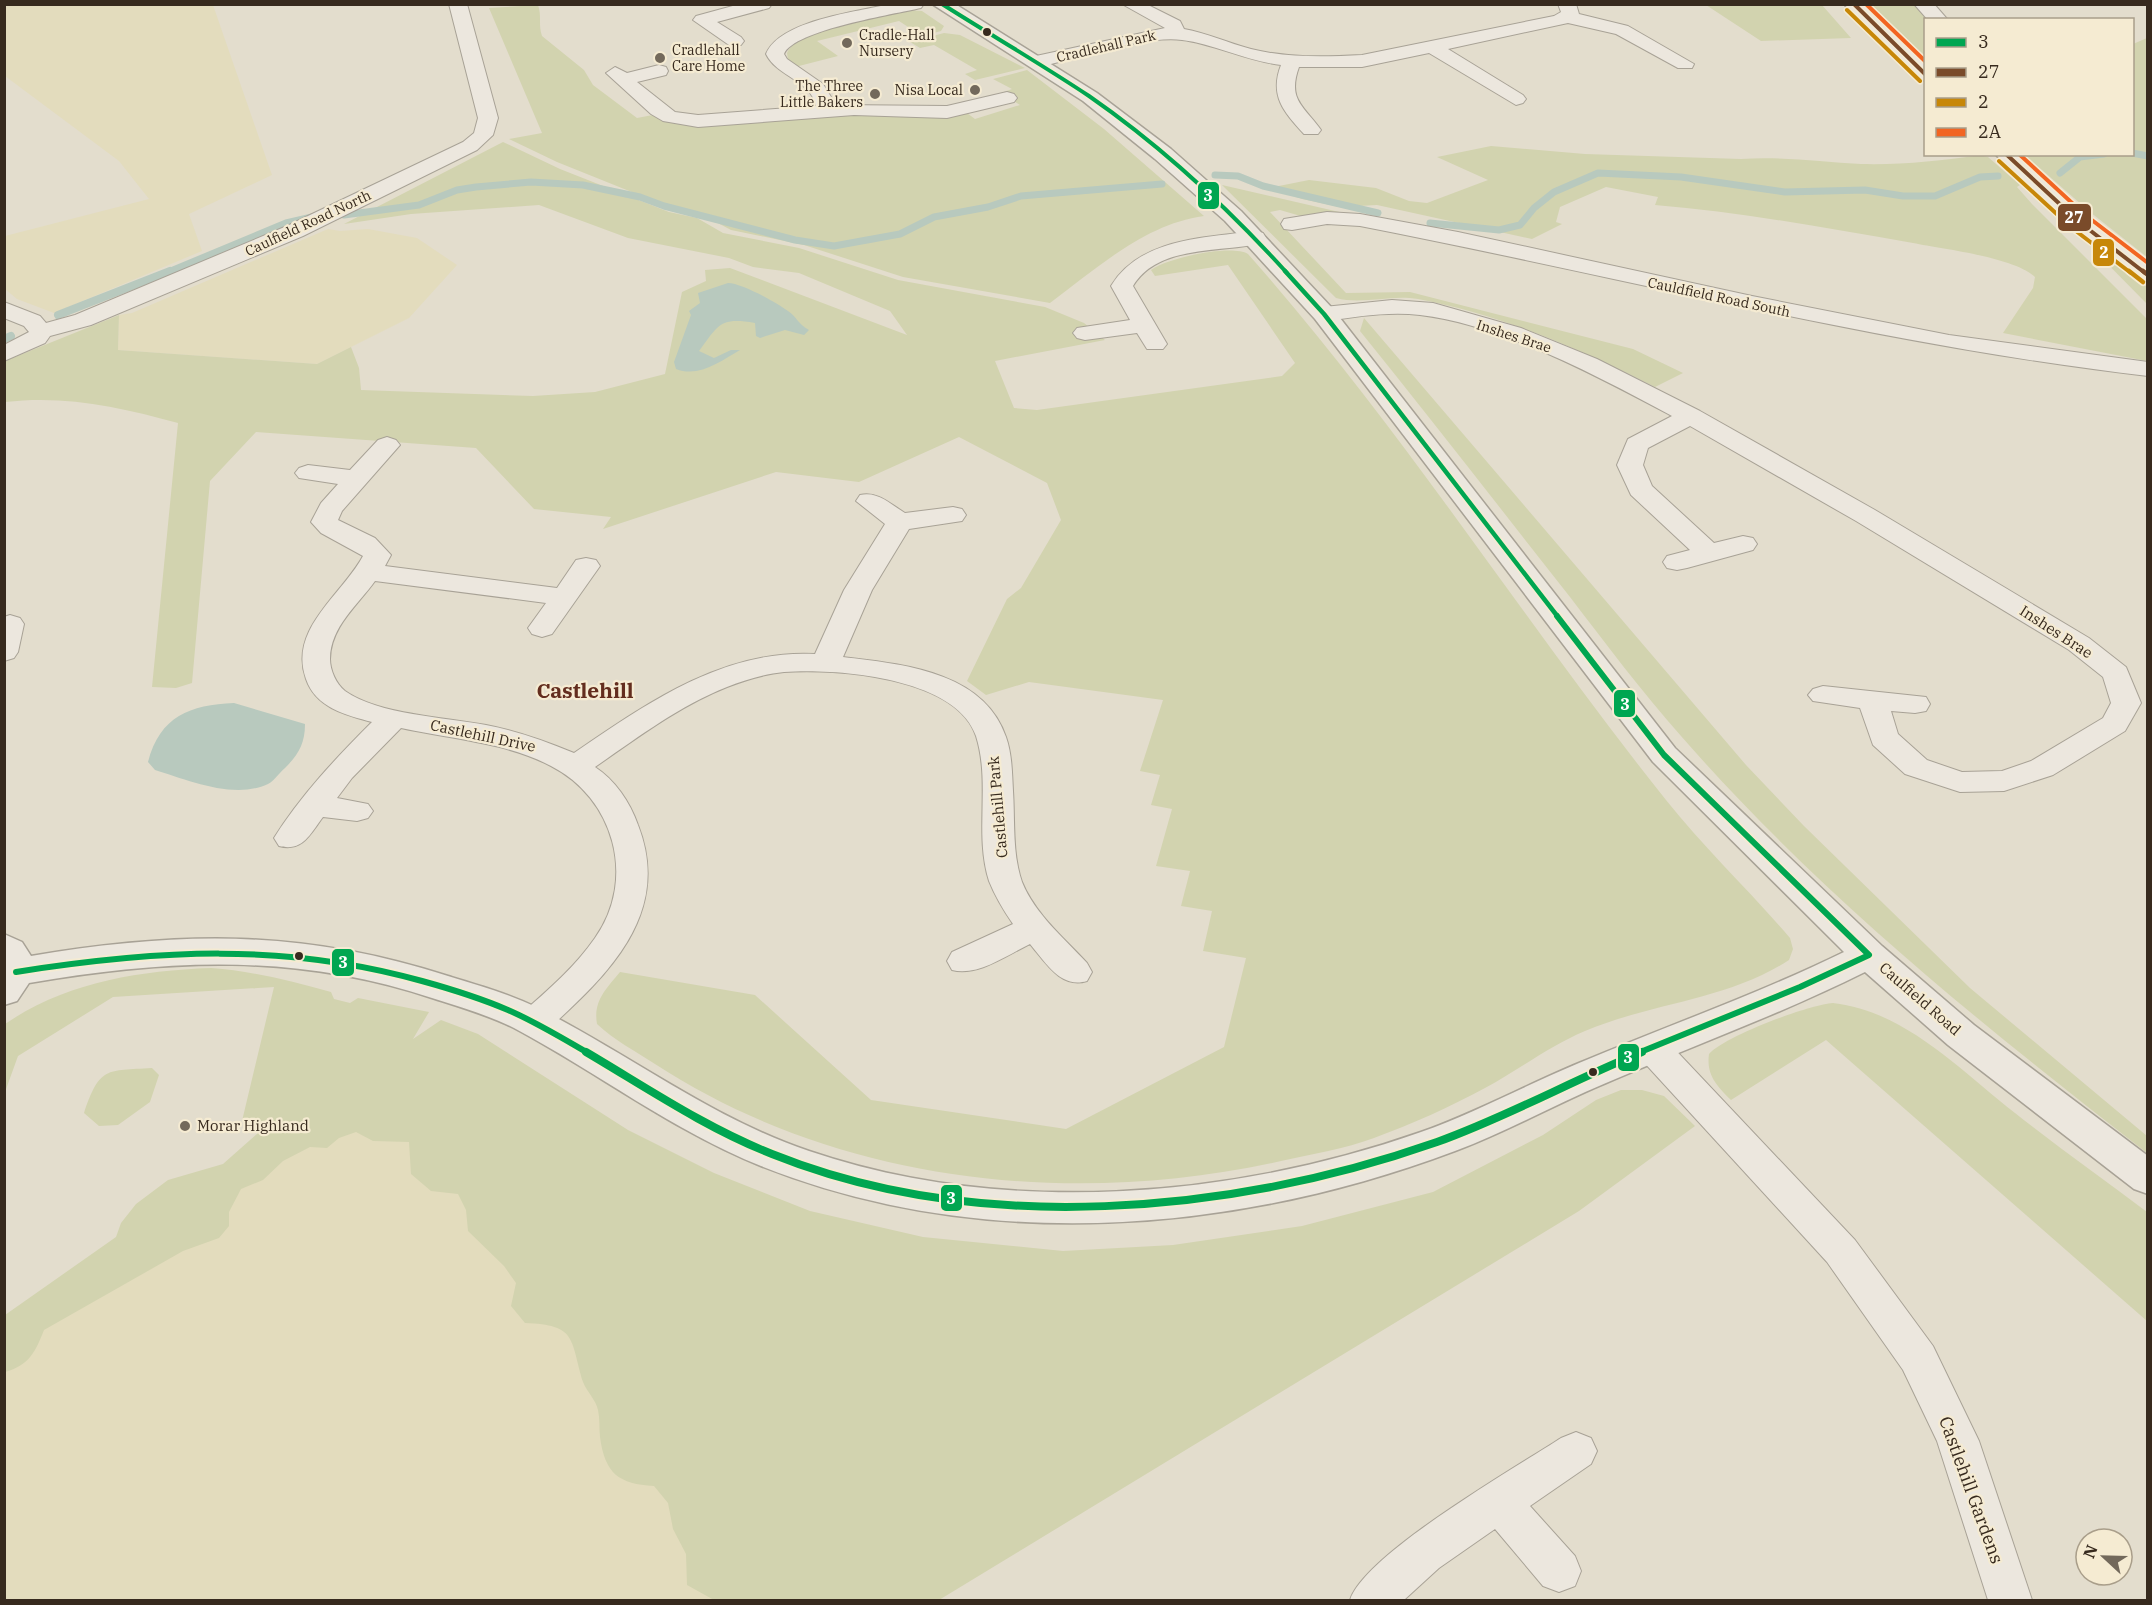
<svg xmlns="http://www.w3.org/2000/svg" width="2152" height="1605" viewBox="0 0 2152 1605" font-family="'IBM Plex Serif',serif">
<style>
.farmland{fill:#e3dcbd}
.green{fill:#d2d3af}
.water{fill:#b8c9be}
.lines{fill:none;stroke-linecap:round;stroke-linejoin:round}
.stream-far1{stroke:#b8c9be;stroke-width:7}
.stream{stroke:#b8c9be;stroke-width:8}
.minor-casing{stroke:#a8a296;stroke-width:2}
.tertiary-casing{stroke:#a8a296;stroke-width:3}
.secondary-casing{stroke:#989186;stroke-width:3}
.minor{fill:#ece7de;fill-rule:evenodd}
.tertiary{fill:#ece7de;fill-rule:evenodd}
.secondary{fill:#ece7de;fill-rule:evenodd}
.bus-1-far3-casing{stroke:#f5ebd2;stroke-width:7}
.bus-1-far2-casing{stroke:#f5ebd2;stroke-width:8}
.bus-1-far1-casing{stroke:#f5ebd2;stroke-width:10}
.bus-1-casing{stroke:#f5ebd2;stroke-width:12}
.bus-2-far1-casing{stroke:#f5ebd2;stroke-width:7}
.bus-2-casing{stroke:#f5ebd2;stroke-width:8}
.bus-3-far1-casing{stroke:#f5ebd2;stroke-width:7}
.bus-3-casing{stroke:#f5ebd2;stroke-width:8}
.bus-4-casing{stroke:#f5ebd2;stroke-width:7}
.bus-1-far3{stroke:#00a651;stroke-width:4}
.bus-1-far2{stroke:#00a651;stroke-width:4.5}
.bus-1-far1{stroke:#00a651;stroke-width:6}
.bus-1{stroke:#00a651;stroke-width:8}
.bus-2-far1{stroke:#7a4b2a;stroke-width:4}
.bus-2{stroke:#7a4b2a;stroke-width:4.5}
.bus-3-far1{stroke:#c78708;stroke-width:4}
.bus-3{stroke:#c78708;stroke-width:4.5}
.bus-4{stroke:#f26522;stroke-width:4}
.bus-dot{fill:#372a1e;stroke:#f5ebd2;stroke-width:2}
.poi-dot{fill:#73695b;stroke:#f5ebd2;stroke-width:2}
.labels{text-anchor:middle;stroke-width:4.5;stroke-linejoin:round;paint-order:stroke}
.far-poi-label{font-size:14px;fill:#372a1e;stroke:#f5ebd2;text-anchor:start}
.far-street-label{font-size:14px;fill:#372a1e;stroke:#f5ebd2}
.street-label{font-size:15px;fill:#372a1e;stroke:#f5ebd2}
.poi-label{font-size:15px;fill:#372a1e;stroke:#f5ebd2;text-anchor:start}
.near-street-label{font-size:18px;fill:#372a1e;stroke:#f5ebd2}
.district-label{font-size:21px;font-weight:bold;fill:#632d1e;stroke:#f5ebd2}
.line-badge{stroke:#f5ebd2;stroke-width:2}
.badge-label{font-size:16px;text-anchor:middle;font-weight:bold;fill:#fff}
</style>
<rect width="100%" height="100%" fill="#e3ddcd"/>
<path class="farmland" d="M4,5H213L272,175L189,214L202,251L54,313L17,299L5,289V236L149,199L119,161L5,76Z
M328,229L340,231L368,229L417,238L457,265L409,318L317,364L118,350L119,315L132,313Z
M412,1040L761,1600H5L4,1332Z"/>
<path class="green" d="M538,5C542,16 538,25 542,36L584,70L593,85L637,118L658,114L666,118L889,114L946,118L967,113L975,119L1020,105L1001,93L1012,89L993,79L1027,70L1104,129L1204,216C1145,224 1097,268 1050,303L903,277L804,245L731,230L703,215L674,209L557,162L509,139L542,133L489,8Z
M1706,5H1822L1851,38L1761,41Z
M1872,5H1915L1931,19L1926,20L1925,56Z
M906,10L922,11L944,26L941,31L922,36L899,21L817,41L838,56L795,67L788,60L787,53C798,28 880,17 906,10Z
M944,33L960,35L1025,68L975,80L965,74L977,70L934,45L920,48L910,42Z
M2147,38V257L2090,212L2025,155L2132,154L2133,44Z
M503,142L560,169L669,212L697,218L723,233L799,248L898,280L1045,307L1084,323L1105,340L995,361L1014,408L1037,410L1282,376L1295,363L1228,265L1155,276L1151,270C1167,258 1231,244 1248,254C1400,425 1523,621 1666,800C1705,849 1750,891 1790,938L1793,949L1789,960C1728,1000 1651,1003 1585,1031C1549,1046 1519,1070 1485,1088C1450,1107 1412,1124 1374,1138C1345,1149 1312,1154 1281,1161C1070,1208 838,1183 655,1064C635,1051 614,1040 597,1024C593,1001 606,989 620,972L755,995L871,1100L1066,1129L1224,1047L1246,958L1203,951L1212,911L1181,906L1190,871L1156,866L1172,809L1151,805L1160,775L1140,771L1163,700L1029,682L986,695L967,681L1007,599L1021,588L1061,520L1047,483L959,437L859,482L776,472L603,529L611,517L534,509L476,448L256,432L210,481L192,683L176,688L152,687L178,423C120,407 66,395 5,402V361L119,315L118,350L317,364L351,347L359,368L361,390L533,396L595,392L665,374L682,292L706,281L705,270L730,268L907,335L890,311L799,273L753,267L729,258L628,238L539,205L411,214L344,224Z
M1491,146L1585,154L1741,159C1781,156 1821,162 1861,164C1901,165 1940,161 1980,155L1988,157L2020,185L2017,187L2032,204L2147,319V361L2003,333L2033,288L2035,277C2014,257 1942,249 1913,243C1827,228 1741,212 1655,205L1658,197L1606,187L1560,207L1556,222L1562,224L1532,239L1377,205L1340,207L1302,199L1269,188L1309,180L1376,188L1409,201L1427,203L1488,180L1437,157Z
M1222,185L1348,214L1304,217L1280,210L1270,212L1346,293L1410,292L1633,349L1683,373L1655,387C1580,349 1502,315 1418,299C1391,294 1363,305 1336,298Z
M2078,234L2147,287V304Z
M1364,318L1746,765L1804,826L1970,988L2147,1136V1153C1982,1025 1819,894 1681,736C1642,692 1606,644 1570,597C1500,508 1431,419 1360,331Z
M211,968C252,971 291,981 331,992L334,999L350,1003L358,998L429,1012L413,1039L441,1020L478,1034L628,1130L714,1173L810,1211L923,1237L1063,1251L1173,1245L1302,1226L1433,1192L1543,1135L1596,1100L1621,1090H1642L1664,1096L1695,1126L1579,1211L939,1600H714L687,1585L686,1554L673,1529L668,1503L654,1486C619,1484 605,1474 600,1437C599,1428 600,1419 598,1410C596,1400 587,1392 583,1382C570,1338 577,1325 525,1323L511,1306L516,1283L504,1266L468,1231L466,1210L458,1194L431,1191L411,1174L409,1142L373,1141L356,1132L339,1138L327,1148L310,1147L283,1161L263,1180L241,1189L229,1212V1226L219,1238L183,1251L44,1330C35,1353 29,1365 5,1372V1315L116,1237L121,1223L136,1204L168,1180L223,1164L258,1133L242,1121L274,987L113,997L18,1056L5,1092V1024C67,982 137,971 211,968Z
M1833,1003C1905,1011 1960,1070 2015,1113C2058,1147 2103,1179 2147,1212V1321L1826,1040L1731,1100C1717,1086 1706,1075 1709,1054C1725,1036 1808,1005 1833,1003Z
M152,1068L159,1075L150,1102L118,1125L99,1126L84,1113C100,1066 106,1071 152,1068Z"/>
<path class="water" d="M728,283C741,283 776,302 788,311C797,317 797,323 809,330L804,335L785,330L760,338L756,336L755,323C719,317 719,325 699,351L714,358L731,350H740C721,361 699,378 676,369L674,362L691,315L689,311L700,303L698,293Z
M234,703L305,724C305,744 298,755 285,768C279,773 274,781 268,784C234,800 188,780 155,770L148,762C160,716 190,705 234,703Z"/>
<g class="lines">
<path class="stream-far1" d="M2132,153L2148,156
M2060,173L2080,157L2104,154
M1215,175L1238,176L1263,186L1378,213
M344,215L419,205L457,190L476,187L531,182L583,185L640,197L664,206L795,240L834,246L900,234L934,217L988,207L1021,196L1162,184
M1430,223L1499,230L1520,225L1534,208L1554,192L1598,173L1681,177L1785,192L1865,190L1903,196H1935L1980,177L1998,176
M166,273L286,223L312,217"/>
<path class="stream" d="M58,315L170,271
M4,339L11,336"/>
<defs>
<path id="minor" d="M449,4H467L498,118L493,135L477,150L303,236L91,325L50,336L45,343L4,361V345L29,332L24,326L4,318V302L40,316L46,323L75,315L287,226L463,142L474,133L478,118Z
M740,4H772L769,8L717,22L741,37L744,41L741,45H729L693,20L696,16Z
M890,4H924L921,8C895,14 794,30 784,54L787,59L823,84L836,105L947,106L1007,92L1014,94L1017,98L1014,102L947,118L854,115L698,127L663,121L651,114L606,73L615,67L627,73L659,65L666,67L668,71L666,75L637,82L675,112L698,115L816,106C811,80 777,77 766,54C780,20 857,12 890,4Z
M1122,4H1146L1180,21L1184,29C1207,33 1228,43 1251,49C1287,58 1325,57 1362,55L1554,16L1561,12L1558,4H1576L1579,14L1628,26L1694,64L1692,68H1678L1616,34L1568,23L1448,49L1523,95L1526,99L1523,103L1516,105L1429,53L1362,67H1299C1287,100 1304,106 1321,130L1318,134H1304C1284,112 1269,96 1281,65C1246,61 1215,44 1182,40C1145,35 1074,59 1036,68L1027,62L1036,56L1165,28Z
M1914,4H1934L1948,20H1928Z
M1327,212L1360,214L1458,232L1752,296L1949,335L2148,362V376C1880,345 1623,277 1360,226L1327,224L1292,230L1284,229L1281,224L1284,219Z
M1255,231L1263,233L1266,238L1263,243C1222,253 1158,244 1133,286L1167,344L1163,349H1147L1137,333L1085,340L1077,338L1073,333L1077,328L1130,320L1111,286C1140,238 1204,238 1255,231Z
M1392,300L1433,303L1521,328L1597,359L1700,411L1875,510L2089,638L2126,667L2141,703L2125,731L2053,775L2004,791L1960,792L1905,774L1873,745L1860,708L1813,701L1808,695L1813,689L1823,686L1926,697L1930,704L1926,711L1915,713L1891,711L1898,734L1927,760L1962,772L2002,771L2031,761L2103,718L2111,703L2103,677L2069,650L1856,521L1690,426L1648,448L1643,465L1652,486L1714,543L1743,536L1753,538L1757,544L1753,550L1687,568L1677,570L1667,568L1663,562L1667,556L1690,550L1631,495L1617,465L1628,439L1672,416C1599,377 1503,325 1420,315C1388,311 1356,317 1324,321L1316,319L1312,314L1316,309L1324,307Z
M387,437L396,440L400,445L342,511L338,520L375,538L391,555L385,566L557,588L576,560L586,558L596,560L600,566L552,634L542,637L532,634L528,628L546,603L375,581C358,605 330,627 330,659C330,670 336,684 345,691C379,715 445,717 486,725C517,731 545,741 574,753C646,704 723,649 815,654L844,590L885,524L856,501L860,495C878,491 890,504 905,513L953,507L962,509L966,515L962,521L909,529L872,590L843,657C901,664 984,671 1006,737C1012,754 1012,773 1013,791C1015,820 1012,853 1022,882C1035,914 1064,938 1087,963L1092,972L1087,981C1061,989 1046,963 1030,944C1007,955 977,977 952,970L947,961L952,952L1013,924C1004,911 995,896 989,881C974,834 991,783 976,736C956,677 835,668 784,672C764,674 745,680 727,687C679,706 637,738 595,767C615,780 630,802 638,825C673,914 607,976 546,1031L534,1035L522,1031L516,1022L522,1013C548,990 575,967 595,938C637,879 614,798 551,766C505,742 451,739 401,728L352,778L337,798L368,804L373,811L368,818L357,821L323,817C310,834 303,852 279,846L274,838C301,795 336,758 372,722C346,715 316,708 306,679C288,629 342,595 363,556L321,533L311,522L321,503L338,484L299,478L295,473L299,468L308,465L350,470L378,440Z
M10,615L20,618L24,624L18,652L14,658L4,661V617Z
M1653,1036L1666,1040L1855,1240L1933,1346L1979,1441L2032,1600H1988L1937,1441L1903,1370L1827,1262L1640,1058L1635,1049L1640,1040Z
M1576,1432L1591,1438L1597,1451L1591,1464L1530,1506L1575,1556L1581,1571L1575,1586L1559,1592L1543,1586L1495,1529L1439,1568L1404,1600H1350C1365,1554 1515,1468 1561,1438Z"/>
<path id="tertiary" d="M932,4H955L1097,93L1171,149L1241,211L1333,309L1675,748L1882,946L1974,1025L2148,1156V1194L2134,1189L1948,1045L1865,972C1781,1014 1692,1046 1606,1083C1555,1104 1507,1132 1455,1151C1234,1234 983,1254 761,1166C673,1131 597,1072 514,1028C488,1015 460,1007 432,998C296,953 169,959 29,983L17,1001L4,1005V934L22,942L31,956C180,931 302,929 448,976C478,985 509,994 538,1008C629,1054 711,1118 809,1151C1003,1217 1230,1199 1421,1132C1475,1113 1526,1085 1579,1063C1667,1026 1758,994 1844,952L1653,762L1315,319L1225,221L1155,159L1083,101Z"/>
<path id="secondary" d="M1844,4H1864L1926,64V81L1919,79Z
M1995,154H2018L2086,216L2148,263V282L2140,280L2070,226Z"/>
</defs>
<use href="#minor" class="minor-casing"/>
<use href="#tertiary" class="tertiary-casing"/>
<use href="#secondary" class="secondary-casing"/>
<use href="#minor" class="minor"/>
<use href="#tertiary" class="tertiary"/>
<use href="#secondary" class="secondary"/>
<defs>
<path id="bus-1-far3" d="M942,4C991,35 1041,64 1089,96C1161,146 1228,208 1287,273"/>
<path id="bus-1-far2" d="M1285,271L1324,314L1558,617"/>
<path id="bus-1-far1" d="M1557,616L1664,755L1869,955L1800,987L1638,1053
M16,972C157,950 283,942 422,981C451,989 480,998 508,1010C536,1022 562,1038 588,1053"/>
<path id="bus-1" d="M586,1052C647,1088 706,1128 772,1154C978,1237 1232,1214 1437,1142C1507,1117 1573,1080 1642,1052"/>
<path id="bus-2-far1" d="M1854,4L1926,75
M2006,154L2078,221L2145,273"/>
<path id="bus-2" d="M2143,271L2148,275"/>
<path id="bus-3-far1" d="M1847,10L1920,81
M1999,161L2072,228L2131,273"/>
<path id="bus-3" d="M2129,271L2143,282"/>
<path id="bus-4" d="M1866,4L1926,62
M2019,154L2084,214L2148,263"/>
</defs>
<use href="#bus-1-far3" class="bus-1-far3-casing"/>
<use href="#bus-1-far2" class="bus-1-far2-casing"/>
<use href="#bus-1-far1" class="bus-1-far1-casing"/>
<use href="#bus-1" class="bus-1-casing"/>
<use href="#bus-2-far1" class="bus-2-far1-casing"/>
<use href="#bus-2" class="bus-2-casing"/>
<use href="#bus-3-far1" class="bus-3-far1-casing"/>
<use href="#bus-3" class="bus-3-casing"/>
<use href="#bus-4" class="bus-4-casing"/>
<use href="#bus-1-far3" class="bus-1-far3"/>
<use href="#bus-1-far2" class="bus-1-far2"/>
<use href="#bus-1-far1" class="bus-1-far1"/>
<use href="#bus-1" class="bus-1"/>
<use href="#bus-2-far1" class="bus-2-far1"/>
<use href="#bus-2" class="bus-2"/>
<use href="#bus-3-far1" class="bus-3-far1"/>
<use href="#bus-3" class="bus-3"/>
<use href="#bus-4" class="bus-4"/>
</g>
<g class="bus-dot">
<circle cx="987" cy="32" r="5"/>
<circle cx="299" cy="956" r="5"/>
<circle cx="1593" cy="1072" r="5"/>
</g>
<g class="poi-dot">
<circle cx="847" cy="43" r="6"/>
<circle cx="660" cy="58" r="6"/>
<circle cx="975" cy="90" r="6"/>
<circle cx="875" cy="94" r="6"/>
<circle cx="185" cy="1126" r="6"/>
</g>
<g class="labels">
<g class="far-poi-label">
<text x="859" y="40">Cradle-Hall<tspan x="859" dy="16">Nursery</tspan></text>
<text x="672" y="55">Cradlehall<tspan x="672" dy="16">Care Home</tspan></text>
<text x="863" y="91" text-anchor="end">The Three<tspan x="863" dy="16">Little Bakers</tspan></text>
<text x="963" y="95" text-anchor="end">Nisa Local</text>
</g>
<g class="far-street-label">
<text transform="translate(1106 46) rotate(-13)" y="5">Cradlehall Park</text>
<text transform="translate(308 223) rotate(-25)" y="5">Caulfield Road North</text>
<text transform="translate(1719 297) rotate(12)" y="5">Cauldfield Road South</text>
<text transform="translate(1514 336) rotate(18)" y="5">Inshes Brae</text>
</g>
<g class="street-label">
<text transform="translate(2056 632) rotate(33)" y="5">Inshes Brae</text>
<text transform="translate(483 736) rotate(12)" y="5">Castlehill Drive</text>
<text transform="translate(998 807) rotate(-95)" y="5">Castlehill Park</text>
<text transform="translate(1920 999) rotate(41)" y="5">Caulfield Road</text>
</g>
<g class="poi-label">
<text x="197" y="1131">Morar Highland</text>
</g>
<g class="near-street-label">
<text transform="translate(1971 1490) rotate(70)" y="6">Castlehill Gardens</text>
</g>
<g class="district-label">
<text x="585" y="698">Castlehill</text>
</g>
</g>
<g class="line-badge">
<rect x="1197" y="181" width="23" height="29" rx="6" fill="#00a651"/>
<rect x="2057" y="203" width="35" height="29" rx="6" fill="#7a4b2a"/>
<rect x="2092" y="238" width="23" height="29" rx="6" fill="#c78708"/>
<rect x="1613" y="689" width="23" height="29" rx="6" fill="#00a651"/>
<rect x="331" y="948" width="24" height="29" rx="6" fill="#00a651"/>
<rect x="1617" y="1043" width="23" height="29" rx="6" fill="#00a651"/>
<rect x="940" y="1184" width="23" height="28" rx="6" fill="#00a651"/>
</g>
<g class="badge-label">
<text x="1208" y="201">3</text>
<text x="2074" y="223">27</text>
<text x="2104" y="258">2</text>
<text x="1625" y="710">3</text>
<text x="343" y="968">3</text>
<text x="1628" y="1063">3</text>
<text x="951" y="1204">3</text>
</g>
<rect width="2152" height="1605" fill="none" stroke="#372a1e" stroke-width="12"/>
<rect x="1924" y="18" width="210" height="138" fill="#f5ebd2" stroke="#a99e8a" stroke-width="1.5"/>
<rect x="1936" y="38" width="30" height="9" fill="#00a651" stroke="#a99e8a" stroke-width="1.5"/>
<text x="1978" y="48" font-size="18" fill="#372a1e">3</text>
<rect x="1936" y="68" width="30" height="9" fill="#7a4b2a" stroke="#a99e8a" stroke-width="1.5"/>
<text x="1978" y="78" font-size="18" fill="#372a1e">27</text>
<rect x="1936" y="98" width="30" height="9" fill="#c78708" stroke="#a99e8a" stroke-width="1.5"/>
<text x="1978" y="108" font-size="18" fill="#372a1e">2</text>
<rect x="1936" y="128" width="30" height="9" fill="#f26522" stroke="#a99e8a" stroke-width="1.5"/>
<text x="1978" y="138" font-size="18" fill="#372a1e">2A</text>
<g transform="translate(2104 1557) rotate(292)"><circle r="28" fill="#f5ebd2" stroke="#a99e8a" stroke-width="1.5"/>
<path d="M0-4.5L10 22L0 15L-10 22Z" fill="#73695b"/>
<text y="-9" font-size="16" font-weight="bold" text-anchor="middle" fill="#372a1e">N</text>
</g>
</svg>
